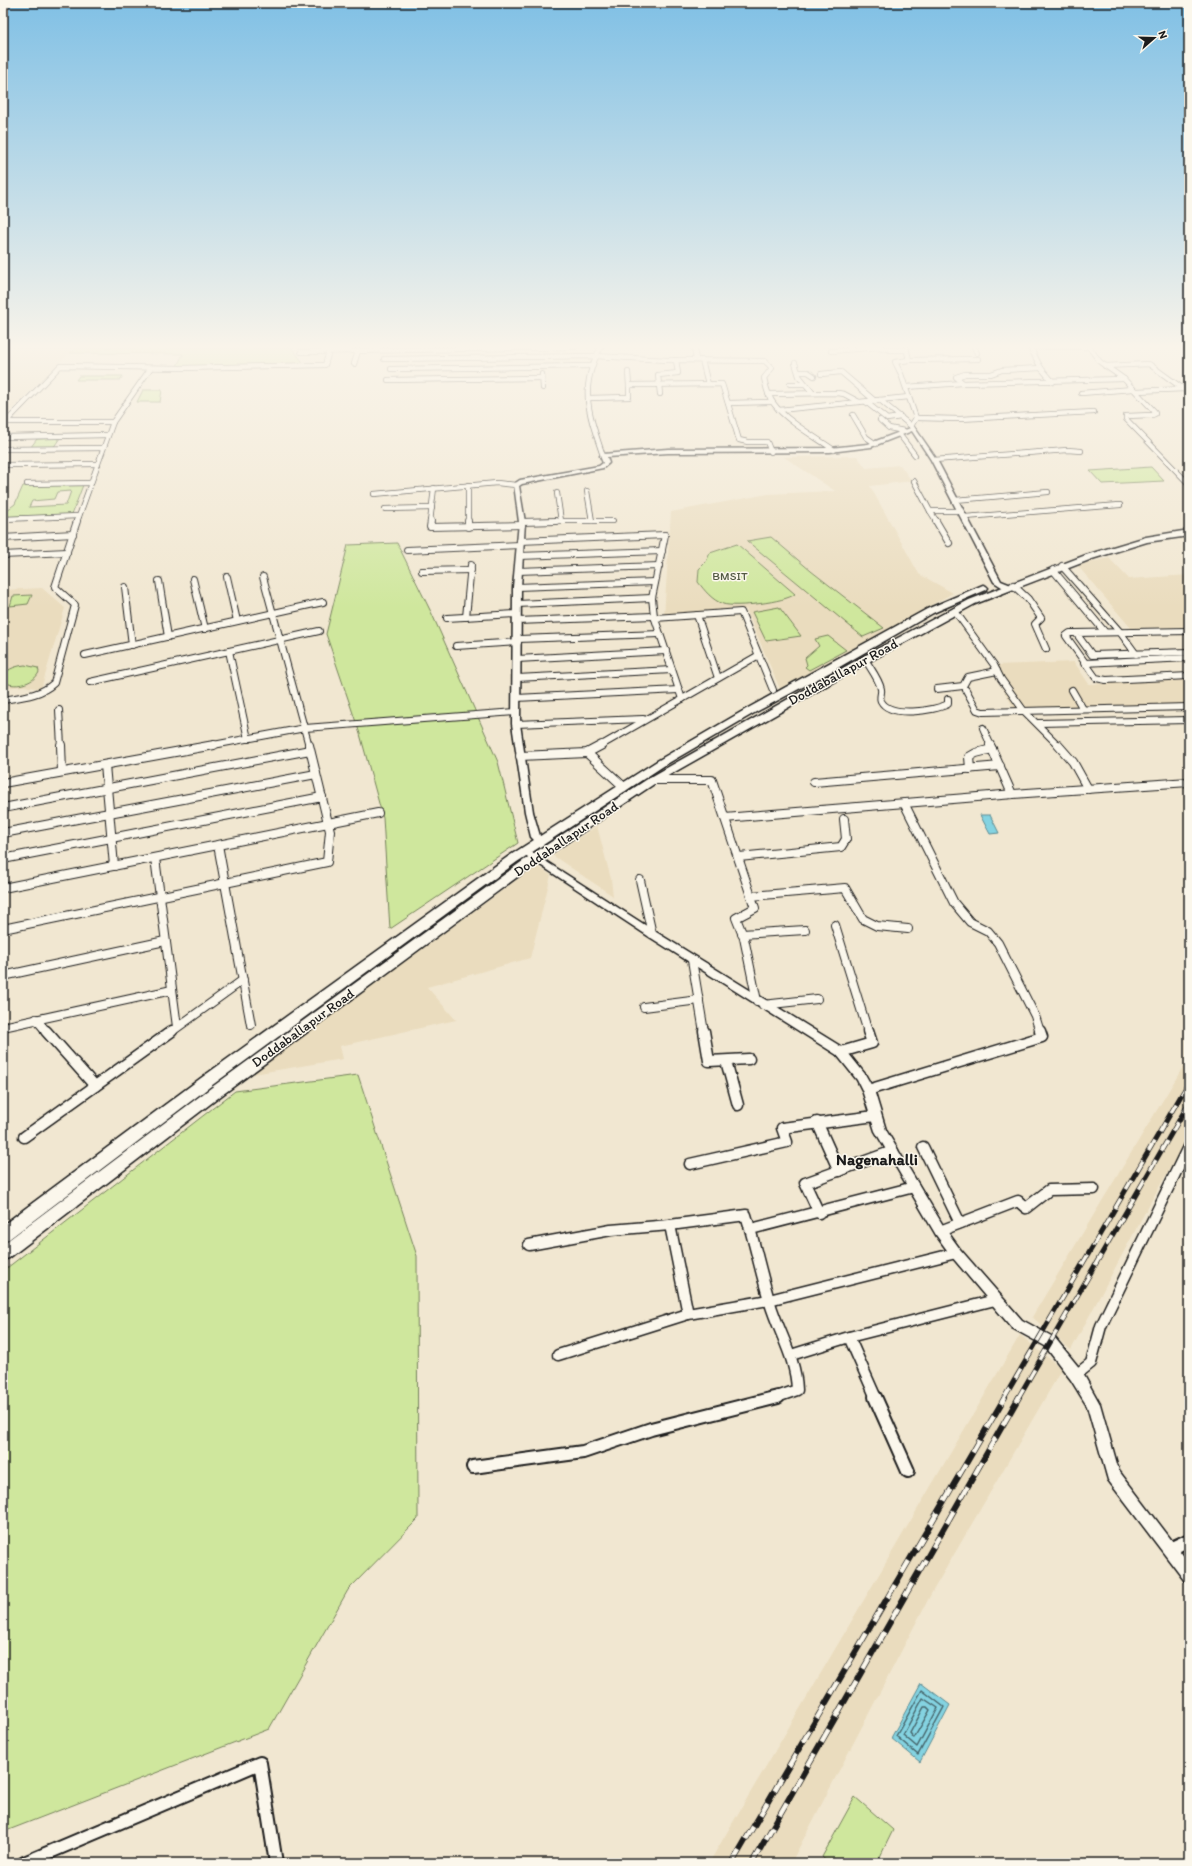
<svg xmlns="http://www.w3.org/2000/svg" width="1192" height="1866" viewBox="0 0 1192 1866" font-family="Itim,sans-serif">
<style>
.built{fill:#eadcbe}
.green{fill:#cfe79d;stroke:#76825c;fill-rule:evenodd}
.water{fill:#84d3e1;stroke:#5a8a92}
.lines{fill:none;stroke-linecap:round;stroke-linejoin:round}
.shore{stroke:#46656b;stroke-width:1.5}
.minor-far4-casing{stroke:#1c1c1c;stroke-width:6}
.minor-far3-casing{stroke:#1c1c1c;stroke-width:8}
.minor-far2-casing{stroke:#1c1c1c;stroke-width:10}
.minor-far1-casing{stroke:#1c1c1c;stroke-width:13}
.minor-casing{stroke:#1c1c1c;stroke-width:16}
.tertiary-casing{stroke:#1c1c1c;stroke-width:3}
.primary-casing{stroke:#1c1c1c;stroke-width:3}
.minor-far4{stroke:#fbf7ec;stroke-width:4.5}
.minor-far3{stroke:#fbf7ec;stroke-width:6}
.minor-far2{stroke:#fbf7ec;stroke-width:8}
.minor-far1{stroke:#fbf7ec;stroke-width:10}
.minor{stroke:#fbf7ec;stroke-width:12}
.tertiary{fill:#fbf7ec;fill-rule:evenodd}
.primary{fill:#fbf7ec;fill-rule:evenodd}
.rail-far1-casing{stroke:#1c1c1c;stroke-width:5}
.rail-casing{stroke:#1c1c1c;stroke-width:6}
.rail-far1{stroke:#fbf7ec;stroke-width:3.5;stroke-dasharray:11;stroke-linecap:butt}
.rail{stroke:#fbf7ec;stroke-width:4.5;stroke-dasharray:14;stroke-linecap:butt}
.labels{text-anchor:middle;dominant-baseline:central;stroke-width:3;stroke-linejoin:round;paint-order:stroke}
.far-park-label{font-size:12px;fill:#525943;stroke:#fbf7ec}
.street-label{font-size:14px;fill:#1c1c1c;stroke:#fbf7ec}
.quarter-label{font-size:16px;font-weight:bold;fill:#1c1c1c;stroke:#fbf7ec}
</style>
<rect width="100%" height="100%" fill="#f1e7d1"/>
<filter id="ink" filterUnits="userSpaceOnUse"><feTurbulence type="fractalNoise" baseFrequency=".025" numOctaves="2"/><feDisplacementMap in="SourceGraphic" scale="8" xChannelSelector="R" yChannelSelector="G"/><feConvolveMatrix kernelMatrix="1 2 1 2 8 2 1 2 1" color-interpolation-filters="sRGB"/></filter>
<g filter="url(#ink)">
<g class="built">
<path d="M 3,347 L 76,347 L 6,415 L 3,420 Z"/>
<path d="M 857,456 L 866,468 L 900,465 L 912,481 L 870,486 L 919,574 L 953,593 L 780,689 L 746,609 L 664,616 L 671,512 L 768,494 L 835,491 L 784,457 Z"/>
<path d="M 1109,558 L 1129,579 L 1189,575 L 1189,627 L 1131,628 L 1077,565 Z"/>
<path d="M 42,588 L 65,608 L 41,689 L 24,686 L 3,688 L 3,590 Z"/>
<path d="M 1074,662 L 1089,684 L 1189,680 L 1189,706 L 1017,714 L 991,667 L 996,665 Z"/>
<path d="M 597,826 L 611,879 L 613,896 L 552,855 Z"/>
<path d="M 536,866 L 551,875 L 530,958 L 427,987 L 456,1020 L 340,1046 L 343,1059 L 247,1075 Z"/>
<path d="M 1189,1057 L 1189,1135 L 1150,1203 L 1071,1350 L 1032,1317 Z"/>
<path d="M 1020,1335 L 1062,1369 L 931,1594 L 791,1863 L 709,1863 Z"/>
</g>
<g class="green">
<path d="M 76,347 L 291,347 L 305,365 L 177,366 L 183,354 L 70,353 Z"/>
<path d="M 79,376 L 123,376 L 120,380 L 76,380 Z"/>
<path d="M 143,390 L 162,390 L 160,402 L 137,402 Z"/>
<path d="M 60,438 L 53,448 L 30,448 L 37,439 Z"/>
<path d="M 1151,467 L 1164,481 L 1102,484 L 1090,471 Z"/>
<path d="M 83,485 L 72,514 L 3,518 L 3,513 L 15,504 L 23,486 ZM 71,491 L 66,505 L 29,507 L 32,501 L 54,499 L 57,492 Z"/>
<path d="M 771,537 L 811,571 L 884,628 L 863,637 L 747,541 Z"/>
<path d="M 397,543 L 432,614 L 498,762 L 518,843 L 390,929 L 383,818 L 360,734 L 326,634 L 348,545 Z"/>
<path d="M 737,544 L 795,594 C 786,602 735,608 723,604 C 712,600 705,591 698,582 L 699,569 L 706,562 L 710,553 Z"/>
<path d="M 32,595 L 28,604 L 10,606 L 13,596 Z"/>
<path d="M 779,607 L 801,636 L 766,641 L 752,612 Z"/>
<path d="M 828,636 L 846,650 L 809,670 L 805,667 L 807,665 L 805,658 L 819,646 L 815,639 Z"/>
<path d="M 25,665 L 38,668 L 39,672 C 34,684 13,689 3,681 L 3,675 C 9,668 17,666 25,665 Z"/>
<path d="M 358,1075 L 417,1256 L 418,1519 L 348,1590 L 269,1729 L 6,1831 L 3,1776 L 3,1271 L 235,1091 Z"/>
<path d="M 855,1797 L 893,1830 L 877,1863 L 829,1863 L 822,1857 Z"/>
</g>
<g class="water">
<path d="M 980,815 L 990,815 L 999,833 L 990,834 Z"/>
<path d="M 921,1683 L 950,1705 L 920,1762 L 891,1738 Z"/>
</g>
<g class="lines">
<g class="shore">
<path d="M 922,1690 L 944,1707 L 918,1755 L 896,1736 Z"/>
<path d="M 923,1698 L 938,1708 L 917,1747 L 903,1735 Z"/>
<path d="M 924,1707 L 927,1707 L 930,1710 L 914,1738 L 910,1733 Z"/>
</g>
<g class="minor-far4-casing">
<g id="minor-far4">
<path d="M 601,347 C 578,388 589,414 603,456"/>
<path d="M 694,347 L 696,360"/>
<path d="M 906,347 L 909,360 L 895,362 L 901,374 L 916,418 L 911,426 L 913,429"/>
<path d="M 974,347 L 977,353"/>
<path d="M 1029,347 L 1090,347"/>
<path d="M 1030,347 L 1041,368 L 1002,370 L 991,374 L 965,374 L 956,377 L 963,383 L 1124,379"/>
<path d="M 1089,347 L 1100,362 L 1124,379 L 1155,412 L 1155,414 L 1152,415 L 1126,416 L 1126,419 L 1189,484"/>
<path d="M 831,351 L 879,347 L 891,350 L 907,350"/>
<path d="M 301,352 L 574,347"/>
<path d="M 384,359 L 595,356 L 667,360 L 765,361 L 772,368 L 764,378 C 766,387 768,397 774,404 C 786,421 817,438 834,450"/>
<path d="M 702,360 L 708,384"/>
<path d="M 909,360 L 978,359"/>
<path d="M 795,363 L 799,376 L 812,392"/>
<path d="M 354,364 L 358,351"/>
<path d="M 1105,366 L 1149,364 L 1189,393"/>
<path d="M 1041,368 L 1053,382"/>
<path d="M 391,369 L 591,366"/>
<path d="M 628,372 L 629,386"/>
<path d="M 799,372 L 808,372 L 814,376"/>
<path d="M 542,374 L 543,388"/>
<path d="M 821,374 L 841,372 L 875,401"/>
<path d="M 388,380 L 542,378"/>
<path d="M 790,384 L 805,384"/>
<path d="M 906,387 L 963,383"/>
<path d="M 1136,391 L 1185,389"/>
<path d="M 1081,393 L 1133,389"/>
<path d="M 660,394 L 658,375 L 678,373 L 676,360"/>
<path d="M 768,394 L 838,393 L 844,394 L 859,402"/>
<path d="M 588,398 L 629,397 L 629,386 L 632,385 L 722,384 L 739,440 L 748,442 L 767,442 L 771,452"/>
<path d="M 880,400 L 911,426"/>
<path d="M 866,402 L 887,419 L 901,417"/>
<path d="M 728,403 L 771,402"/>
<path d="M 779,410 L 909,397"/>
<path d="M 853,415 L 866,437 L 876,444"/>
<path d="M 916,418 L 960,419 L 1094,412"/>
<path d="M 880,420 L 889,428 L 904,431"/>
<path d="M 5,422 L 113,422"/>
<path d="M 3,425 L 60,366 L 181,368 L 325,365 L 329,351"/>
<path d="M 899,434 L 915,455"/>
<path d="M 3,437 L 108,435"/>
<path d="M 3,449 L 103,448"/>
<path d="M 934,460 L 1067,450 L 1081,451"/>
<path d="M 3,465 L 98,464"/>
<path d="M 914,481 L 930,511"/>
<path d="M 27,484 L 91,483"/>
<path d="M 468,485 L 468,522"/>
<path d="M 374,494 L 497,483 L 516,485"/>
<path d="M 955,500 L 1048,492"/>
<path d="M 385,509 L 432,508"/>
<path d="M 965,517 L 1120,505"/>
<path d="M 3,519 L 79,516"/>
<path d="M 561,521 L 592,521 L 587,491"/>
<path d="M 592,521 L 613,521"/>
<path d="M 77,522 L 113,422 L 150,369"/>
<path d="M 430,522 L 434,488"/>
<path d="M 522,522 L 561,521 L 557,493"/>
<path d="M 937,522 L 930,511 L 961,511"/>
</g>
</g>
<g class="minor-far3-casing">
<g id="minor-far3">
<path d="M 431,521 L 430,527 L 522,525"/>
<path d="M 468,521 L 468,527"/>
<path d="M 936,521 L 949,543"/>
<path d="M 522,522 L 556,521"/>
<path d="M 3,538 L 73,534"/>
<path d="M 520,541 L 665,535 L 652,598 L 654,616 L 682,699"/>
<path d="M 407,550 L 520,545"/>
<path d="M 3,555 L 67,552"/>
<path d="M 519,556 L 662,551"/>
<path d="M 1062,566 L 1120,632 L 1136,654"/>
<path d="M 1053,570 L 1104,631"/>
<path d="M 422,571 L 471,570"/>
<path d="M 518,571 L 659,566"/>
<path d="M 227,577 L 237,621"/>
<path d="M 263,577 L 309,746"/>
<path d="M 193,579 L 205,629"/>
<path d="M 159,581 L 168,637"/>
<path d="M 1013,585 L 1028,599 L 1041,618 L 1035,624 L 1046,649"/>
<path d="M 125,587 L 132,645"/>
<path d="M 517,587 L 655,582"/>
<path d="M 517,604 L 652,598"/>
<path d="M 955,611 L 994,665 L 1001,679 L 1024,711 L 1059,746"/>
<path d="M 697,615 L 718,678"/>
<path d="M 466,617 L 471,565"/>
<path d="M 447,618 L 517,614"/>
<path d="M 655,618 L 741,612 L 773,690"/>
<path d="M 517,621 L 654,616"/>
<path d="M 1189,631 L 1076,633 L 1092,655 L 1189,652"/>
<path d="M 1076,633 L 1070,633 L 1066,636 L 1096,678 L 1106,680 L 1189,676"/>
<path d="M 518,639 L 660,634"/>
<path d="M 456,646 L 518,642"/>
<path d="M 229,651 L 248,739"/>
<path d="M 85,655 L 323,602"/>
<path d="M 517,659 L 666,651"/>
<path d="M 865,659 C 870,668 879,679 881,689 C 882,693 879,697 881,701 C 890,718 934,711 948,704 L 948,699"/>
<path d="M 1084,663 L 1189,658"/>
<path d="M 517,678 L 672,670"/>
<path d="M 90,682 L 319,631"/>
<path d="M 937,689 L 963,686 L 968,677 L 997,671"/>
<path d="M 966,690 L 977,710 L 983,712 L 1189,707"/>
<path d="M 1072,690 L 1083,709"/>
<path d="M 516,698 L 679,690"/>
<path d="M 3,700 C 21,697 40,696 54,683 L 75,605 L 55,587 L 77,521"/>
<path d="M 59,710 L 61,746"/>
<path d="M 1038,723 L 1189,720"/>
<path d="M 516,724 L 643,719"/>
<path d="M 983,728 L 991,746"/>
<path d="M 208,746 L 305,728 L 516,712"/>
<path d="M 600,746 L 759,655"/>
</g>
</g>
<g class="minor-far2-casing">
<g id="minor-far2">
<path d="M 61,745 L 62,772"/>
<path d="M 1058,745 L 1073,762 L 1088,789"/>
<path d="M 992,749 L 1012,794"/>
<path d="M 587,753 L 624,787"/>
<path d="M 520,756 L 587,753 L 602,745"/>
<path d="M 105,765 L 114,866"/>
<path d="M 970,769 L 969,757 L 976,753 L 992,749 L 990,745"/>
<path d="M 653,780 L 712,780 L 755,908 L 736,918 L 744,938 L 757,1001"/>
<path d="M 814,782 L 1000,766"/>
<path d="M 3,783 L 214,745"/>
<path d="M 904,803 L 954,903 L 970,922 L 988,931 L 998,943 L 1035,1016 L 1040,1032"/>
<path d="M 3,808 L 310,750"/>
<path d="M 725,818 L 1027,793 L 1189,782"/>
<path d="M 3,833 L 316,774"/>
<path d="M 218,845 L 251,1025"/>
<path d="M 739,857 L 841,847 L 846,839 L 844,819"/>
<path d="M 155,858 L 177,1027"/>
<path d="M 3,859 L 322,797"/>
<path d="M 640,880 L 652,934"/>
<path d="M 3,888 L 378,813"/>
<path d="M 751,896 L 845,888 L 863,919 L 877,926 L 908,929"/>
<path d="M 835,925 L 868,1032"/>
<path d="M 3,929 L 327,862 L 330,831 L 309,745"/>
<path d="M 742,934 L 805,930"/>
<path d="M 692,960 L 704,1032"/>
<path d="M 3,976 L 165,941"/>
<path d="M 763,1005 L 817,999"/>
<path d="M 644,1007 L 699,1000"/>
<path d="M 36,1019 L 47,1032"/>
<path d="M 3,1027 L 172,990"/>
<path d="M 171,1032 L 243,980"/>
</g>
</g>
<g class="minor-far1-casing">
<g id="minor-far1">
<path d="M 46,1031 L 95,1086"/>
<path d="M 704,1031 L 709,1061 L 749,1059"/>
<path d="M 841,1052 L 872,1043 L 868,1031"/>
<path d="M 726,1061 L 738,1105"/>
<path d="M 868,1090 L 1042,1037 L 1040,1031"/>
<path d="M 817,1122 L 839,1171"/>
<path d="M 24,1137 L 172,1031"/>
<path d="M 923,1147 L 960,1223"/>
<path d="M 690,1164 L 787,1142 L 782,1128 L 875,1116"/>
<path d="M 819,1213 L 805,1183 L 893,1151"/>
<path d="M 670,1225 L 688,1314 L 769,1300 L 956,1253"/>
<path d="M 751,1229 L 914,1187"/>
<path d="M 940,1231 L 1018,1201 L 1026,1208 L 1049,1190 L 1094,1189"/>
<path d="M 529,1245 L 611,1230 L 670,1225 L 746,1215 C 755,1244 761,1274 770,1303 C 779,1333 796,1358 797,1390 L 774,1398"/>
<path d="M 849,1337 L 876,1398"/>
<path d="M 558,1355 L 688,1314"/>
<path d="M 791,1355 L 849,1337 L 995,1300"/>
<path d="M 1076,1375 L 1091,1363 L 1101,1326 L 1189,1145"/>
</g>
</g>
<g class="minor-casing">
<g id="minor">
<path d="M 875,1397 L 908,1471"/>
<path d="M 473,1467 L 583,1452 L 651,1429 L 778,1397"/>
<path d="M 1170,1549 L 1189,1540"/>
<path d="M 24,1863 L 260,1763 L 276,1863"/>
</g>
</g>
<g class="tertiary-casing">
<g id="tertiary">
<path d="M 913,427 L 915,428 L 937,460 L 1001,581 L 1011,585 L 1011,589 L 1005,589 L 994,582 L 931,460 L 912,431 L 871,447 L 830,452 L 668,453 L 607,457 L 609,463 L 603,468 L 522,484 L 519,486 L 525,522 L 521,587 L 520,724 L 533,812 L 540,836 L 546,842 L 541,845 L 538,844 L 531,837 L 525,812 L 512,724 L 513,587 L 519,522 L 514,484 L 520,480 L 599,466 L 603,463 L 600,456 L 603,454 L 668,449 L 830,448 L 868,444 Z"/>
<path d="M 525,848 L 656,932 L 845,1049 L 865,1074 L 874,1090 L 886,1130 L 944,1227 L 960,1249 L 1022,1320 L 1055,1338 L 1081,1370 L 1100,1404 L 1119,1471 L 1189,1563 L 1189,1583 L 1184,1580 L 1108,1480 L 1087,1406 L 1071,1380 L 1045,1346 L 1012,1328 L 952,1257 L 936,1235 L 875,1131 L 862,1090 L 857,1080 L 837,1055 L 648,936 L 522,853 L 520,851 Z"/>
</g>
</g>
<g class="primary-casing">
<g id="primary">
<path d="M 1189,530 L 1189,536 L 1147,542 L 1092,559 L 975,604 L 872,660 L 657,782 L 539,861 L 222,1095 L 9,1258 L 3,1260 L 3,1244 L 212,1087 L 531,855 L 649,778 L 864,656 L 969,600 L 1086,555 L 1146,537 Z"/>
<path d="M 983,585 L 986,586 L 988,588 L 986,590 L 933,613 L 836,669 L 756,712 L 665,765 L 517,862 L 211,1086 L 9,1239 L 3,1241 L 3,1225 L 201,1078 L 509,856 L 657,761 L 748,708 L 927,609 Z"/>
</g>
</g>
<use href="#minor-far4" class="minor-far4"/>
<use href="#minor-far3" class="minor-far3"/>
<use href="#minor-far2" class="minor-far2"/>
<use href="#minor-far1" class="minor-far1"/>
<use href="#minor" class="minor"/>
<use href="#tertiary" class="tertiary"/>
<use href="#primary" class="primary"/>
<g class="rail-far1-casing">
<g id="rail-far1">
<path d="M 1004,1398 L 1189,1082"/>
<path d="M 1018,1398 L 1189,1103"/>
</g>
</g>
<g class="rail-casing">
<g id="rail">
<path d="M 732,1863 L 1005,1397"/>
<path d="M 752,1863 L 1019,1397"/>
</g>
</g>
<use href="#rail-far1" class="rail-far1"/>
<use href="#rail" class="rail"/>
</g>
</g>
<linearGradient id="sky" x2="0" y2="1"><stop stop-color="#80c0e5"/><stop offset="0.57" stop-color="#f9f4ea"/><stop offset="1" stop-color="#f9f4ea" stop-opacity="0"/></linearGradient>
<rect width="1192" height="608" fill="url(#sky)"/>
<g class="labels">
<g class="far-park-label">
<text x="730" y="576">BMSIT</text>
</g>
<g class="street-label">
<text transform="translate(843 672) rotate(-29)">Doddaballapur Road</text>
<text transform="translate(566 839) rotate(-34)">Doddaballapur Road</text>
<text transform="translate(303 1028) rotate(-36)">Doddaballapur Road</text>
</g>
<g class="quarter-label">
<text x="877" y="1159">Nagenahalli</text>
</g>
</g>
<rect width="1192" height="1866" fill="none" stroke="#fbf7ec" stroke-width="16"/>
<rect x="8" y="8" width="1176" height="1850" fill="none" stroke="#1c1c1c" stroke-width="1.5" filter="url(#ink)"/>
<g transform="translate(1154 38) rotate(70)" stroke="#fbf7ec" stroke-width="3" paint-order="stroke">
<path d="M0-3L7 15L0 10L-7 15Z" fill="#1c1c1c"/>
<text y="-6" font-size="11" font-weight="bold" text-anchor="middle" fill="#1c1c1c">N</text>
</g>
</svg>
